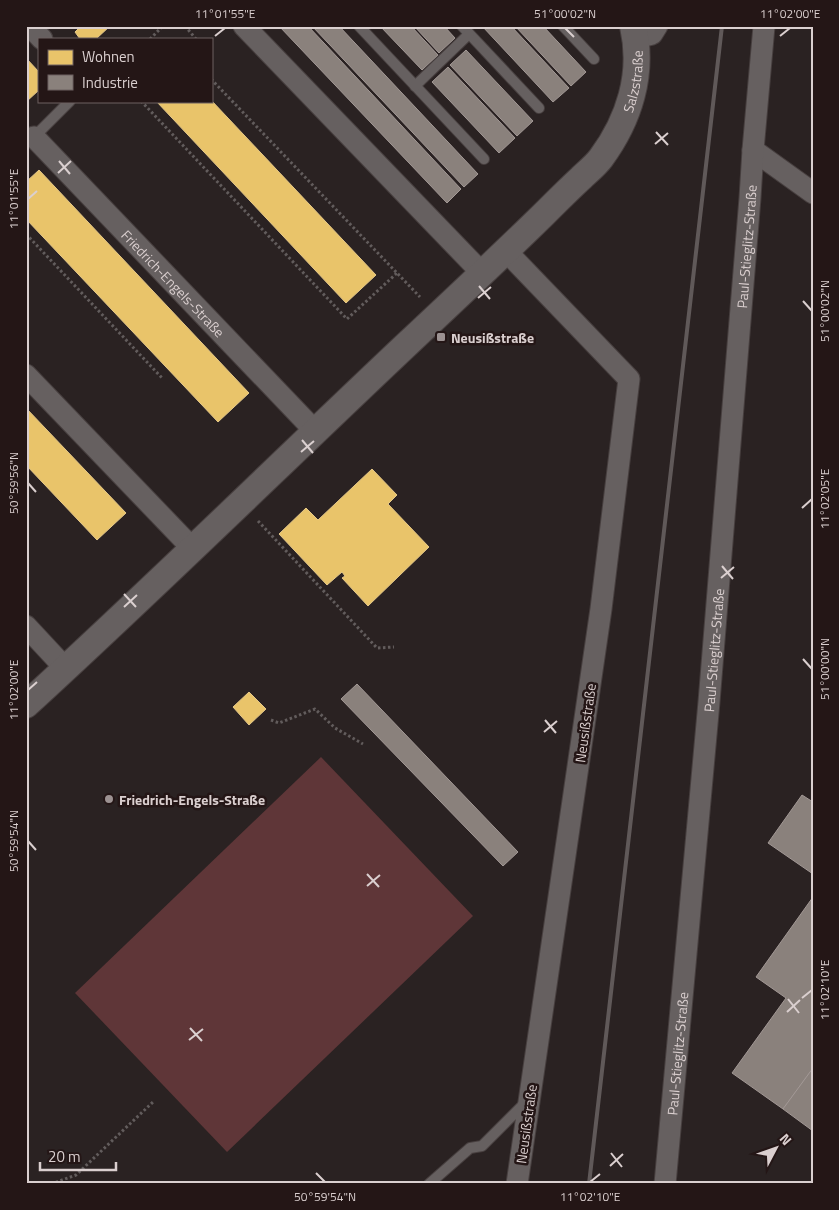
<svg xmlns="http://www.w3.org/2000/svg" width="839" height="1210" viewBox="0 0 839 1210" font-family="'Titillium Web',sans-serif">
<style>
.green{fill:#5f3638}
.homes{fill:#e9c46a;stroke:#e4c788}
.industry{fill:#8a817c;stroke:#a29895}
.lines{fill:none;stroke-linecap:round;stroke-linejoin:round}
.service-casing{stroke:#473f3f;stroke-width:12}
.minor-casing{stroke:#473f3f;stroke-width:23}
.tertiary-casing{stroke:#473f3f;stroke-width:28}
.path{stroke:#625c5c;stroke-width:3;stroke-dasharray:2.5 2.5;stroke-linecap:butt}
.service{stroke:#666060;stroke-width:10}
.minor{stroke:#666060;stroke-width:21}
.tertiary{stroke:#666060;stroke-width:26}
.rail{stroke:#605959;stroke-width:4}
.ticks{fill:none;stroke:#dacfcf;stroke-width:2}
.poi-dot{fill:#9c9292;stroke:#241616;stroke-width:2}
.labels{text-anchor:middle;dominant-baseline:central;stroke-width:5;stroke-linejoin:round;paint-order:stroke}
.street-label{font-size:14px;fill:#dacfcf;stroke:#241616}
.poi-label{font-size:14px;font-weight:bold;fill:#dacfcf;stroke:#241616;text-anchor:start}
.neatline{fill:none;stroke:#dacfcf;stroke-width:2}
.ticks-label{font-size:12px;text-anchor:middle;fill:#dacfcf}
</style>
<rect width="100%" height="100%" fill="#2a2222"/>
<path class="green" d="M 321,757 L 473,916 L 227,1152 L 75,993 Z"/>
<g class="homes">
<path d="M 81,26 L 110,26 L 96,39 L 80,39 L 75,32 Z"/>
<path d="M 26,58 L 39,72 L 39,90 L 26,102 Z"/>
<path d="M 211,100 L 376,275 L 346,303 L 156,101 Z"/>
<path d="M 39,170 L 249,393 L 218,422 L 26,219 L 26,182 Z"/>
<path d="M 26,408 L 126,513 L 97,540 L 26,465 Z"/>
<path d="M 372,469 L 397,495 L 388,504 L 429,547 L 368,606 L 342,578 L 345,576 L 342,572 L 327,585 L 279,534 L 306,508 L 318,520 Z"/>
<path d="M 249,692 L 266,709 L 249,725 L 233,707 Z"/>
</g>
<g class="industry">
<path d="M 279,26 L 308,26 L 461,189 L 447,203 Z"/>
<path d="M 312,26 L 339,26 L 478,174 L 464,187 Z"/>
<path d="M 380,26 L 411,26 L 438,55 L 422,70 Z"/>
<path d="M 414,26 L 444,26 L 455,38 L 439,53 Z"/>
<path d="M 482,26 L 511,26 L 569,88 L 553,102 Z"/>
<path d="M 515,26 L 543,26 L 586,72 L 571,86 Z"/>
<path d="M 466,50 L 533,121 L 517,136 L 450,65 Z"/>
<path d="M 448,67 L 515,138 L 499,153 L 432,82 Z"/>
<path d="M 357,684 L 518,852 L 503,866 L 341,699 Z"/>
<path d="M 802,795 L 813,802 L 813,874 L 768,843 Z"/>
<path d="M 813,897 L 813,1068 L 783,1109 L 732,1073 L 786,998 L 756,977 Z"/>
<path d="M 813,1068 L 813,1131 L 783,1109 Z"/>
</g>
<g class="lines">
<g class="service-casing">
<g id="service">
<path d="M 359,26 L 484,159"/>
<path d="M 462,26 L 539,108"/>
<path d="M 563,26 L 594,59"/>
<path d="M 415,86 L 469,34"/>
<path d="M 32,139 L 70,101"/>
<path d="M 429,1184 L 470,1148 L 482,1146 L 525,1103"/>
</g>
</g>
<g class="minor-casing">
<g id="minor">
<path d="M 30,26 L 42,39"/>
<path d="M 244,26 L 482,273"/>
<path d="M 636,38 L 652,34 L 657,26"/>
<path id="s1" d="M 34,137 L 315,431"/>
<path d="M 753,150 L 813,193"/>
<path d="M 506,251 L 629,379 L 601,609 L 517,1184"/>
<path d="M 26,375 L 193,549"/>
<path d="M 26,626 L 66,669"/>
<path id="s2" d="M 665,1184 L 709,702 L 750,198 L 753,150 L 764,26"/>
</g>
</g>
<g class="tertiary-casing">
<g id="tertiary">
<path id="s3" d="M 26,705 C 154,588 278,466 404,347 C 451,303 498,259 544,214 C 556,202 568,190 581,178 C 587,172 595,166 601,158 C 629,120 644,74 633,26"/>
</g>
</g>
<g class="path">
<path d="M 185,26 L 196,39"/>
<path d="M 150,39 L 163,26"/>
<path d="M 211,79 L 420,297"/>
<path d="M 141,101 L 347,319 L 397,273"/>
<path d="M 26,234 L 163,379"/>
<path d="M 258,521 L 377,648 L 394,647"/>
<path d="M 271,720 L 279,723 L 315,709 L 335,728 L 363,744"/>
<path d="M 51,1184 L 76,1175 L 153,1102"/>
</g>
<use href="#service" class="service"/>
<use href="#minor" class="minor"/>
<use href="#tertiary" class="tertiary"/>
<path class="rail" d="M 589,1184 C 637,798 681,412 722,26"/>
</g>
<path class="ticks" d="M 565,28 L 574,37M 215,36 L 225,28M 780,36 L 790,28M 656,132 L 668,145M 655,144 L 668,133M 59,161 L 70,174M 58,173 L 71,161M 28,199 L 37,191M 479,286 L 490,299M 478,298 L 491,287M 803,301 L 812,311M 302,440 L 313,453M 301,452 L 314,441M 28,483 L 36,492M 802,508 L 812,499M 722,566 L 733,579M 721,578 L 734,567M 124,594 L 136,607M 124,607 L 137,595M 803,659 L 812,669M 28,690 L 37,682M 545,720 L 556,733M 544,732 L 557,721M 28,841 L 36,850M 367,874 L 379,887M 367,886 L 380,875M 802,998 L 812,990M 788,999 L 799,1013M 787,1012 L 800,1000M 190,1028 L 202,1041M 189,1040 L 203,1029M 611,1153 L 622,1167M 610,1166 L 623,1154M 316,1173 L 325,1182M 590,1182 L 600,1174"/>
<g class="poi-dot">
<rect x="436" y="332" width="10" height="10" rx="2.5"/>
<circle cx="109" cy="799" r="5"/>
</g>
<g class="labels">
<g class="street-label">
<text stroke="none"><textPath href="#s3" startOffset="878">Salzstraße</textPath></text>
<text stroke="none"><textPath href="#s2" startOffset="941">Paul-Stieglitz-Straße</textPath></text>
<text stroke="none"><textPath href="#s1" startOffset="202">Friedrich-Engels-Straße</textPath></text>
<text stroke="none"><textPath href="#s2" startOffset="536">Paul-Stieglitz-Straße</textPath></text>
<text transform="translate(585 723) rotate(-82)">Neusißstraße</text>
<text stroke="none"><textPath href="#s2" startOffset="131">Paul-Stieglitz-Straße</textPath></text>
<text transform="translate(526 1124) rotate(-82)">Neusißstraße</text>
</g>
<g class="poi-label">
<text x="451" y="337">Neusißstraße</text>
<text x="119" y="799">Friedrich-Engels-Straße</text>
</g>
</g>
<rect width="839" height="1210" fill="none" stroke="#241616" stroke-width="55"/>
<rect x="38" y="38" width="175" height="65" fill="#241616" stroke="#6d6060"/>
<rect x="48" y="50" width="25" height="15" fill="#e9c46a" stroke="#6d6060"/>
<text x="82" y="62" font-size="15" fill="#dacfcf">Wohnen</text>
<rect x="48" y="75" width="25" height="15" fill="#8a817c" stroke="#6d6060"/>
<text x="82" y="88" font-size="15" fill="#dacfcf">Industrie</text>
<g transform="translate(776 1148) rotate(49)" stroke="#241616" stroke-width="4" paint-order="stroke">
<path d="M0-4L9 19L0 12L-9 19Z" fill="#dacfcf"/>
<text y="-8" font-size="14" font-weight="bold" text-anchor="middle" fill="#dacfcf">N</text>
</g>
<path d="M40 1162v8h76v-8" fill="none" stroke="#dacfcf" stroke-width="2.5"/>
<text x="48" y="1162" font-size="15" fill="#dacfcf" stroke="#241616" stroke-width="4" paint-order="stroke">20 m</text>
<rect x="28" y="28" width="784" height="1154" class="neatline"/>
<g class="ticks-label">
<text x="225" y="18">11°01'55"E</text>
<text x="565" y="18">51°00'02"N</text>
<text x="790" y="18">11°02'00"E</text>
<text transform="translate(14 199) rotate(-90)" y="4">11°01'55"E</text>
<text transform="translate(825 311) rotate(-90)" y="4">51°00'02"N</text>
<text transform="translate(14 483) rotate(-90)" y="4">50°59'56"N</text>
<text transform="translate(825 499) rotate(-90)" y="4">11°02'05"E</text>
<text transform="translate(825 669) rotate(-90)" y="4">51°00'00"N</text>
<text transform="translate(14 690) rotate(-90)" y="4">11°02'00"E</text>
<text transform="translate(14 841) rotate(-90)" y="4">50°59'54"N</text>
<text transform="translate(825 990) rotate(-90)" y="4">11°02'10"E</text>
<text x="325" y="1201">50°59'54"N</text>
<text x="590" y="1201">11°02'10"E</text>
</g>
</svg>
